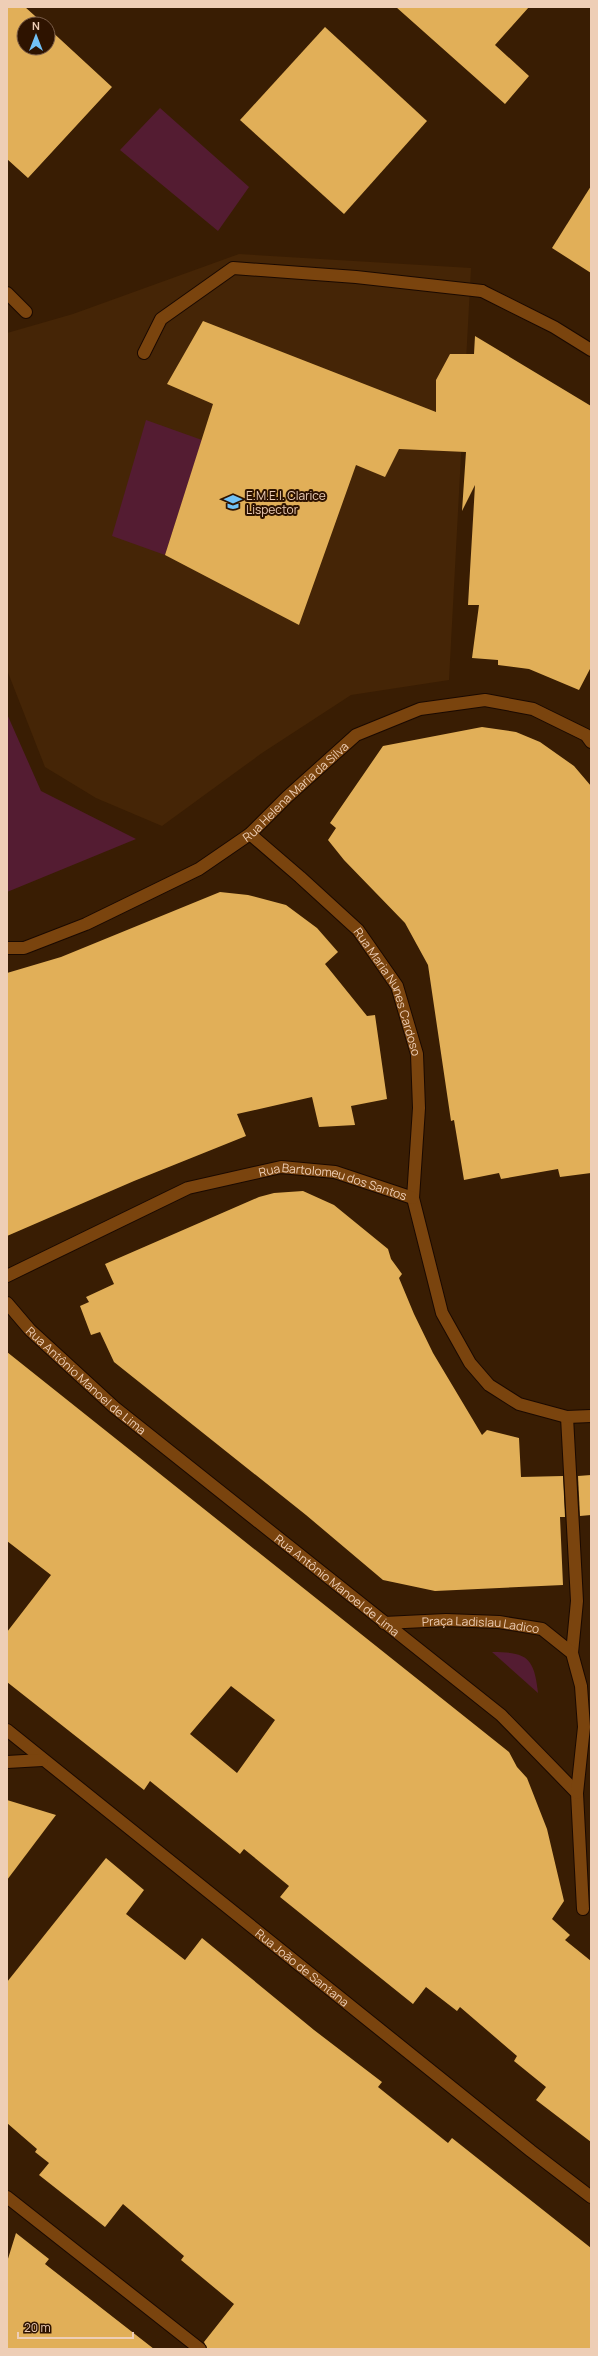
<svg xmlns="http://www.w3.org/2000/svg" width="598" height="2356" viewBox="0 0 598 2356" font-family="Manrope,sans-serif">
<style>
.built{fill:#452506}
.green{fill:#541c32}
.building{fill:#e1af58;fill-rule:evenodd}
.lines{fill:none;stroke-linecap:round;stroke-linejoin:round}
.lane-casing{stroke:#1a0900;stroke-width:14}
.street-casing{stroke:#1a0900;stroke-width:14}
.lane{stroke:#7a440e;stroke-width:12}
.street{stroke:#7a440e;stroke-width:12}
.labels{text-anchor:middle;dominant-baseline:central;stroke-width:4;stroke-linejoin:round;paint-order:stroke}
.poi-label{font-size:12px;fill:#eeceb6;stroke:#2e1300;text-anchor:start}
.street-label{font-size:12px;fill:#eeceb6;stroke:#2e1300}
</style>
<rect width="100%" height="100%" fill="#391d03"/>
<path class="built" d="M 239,254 L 471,268 L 449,680 L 351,695 L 262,753 L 162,826 L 96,798 L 45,767 L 7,670 L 7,333 L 73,314 Z"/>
<g class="green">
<path d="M 160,108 L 249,187 L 218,231 L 120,150 Z"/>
<path d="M 146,420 L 202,440 L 165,555 L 112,536 Z"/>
<path d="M 7,714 L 41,791 L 136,839 L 7,892 Z"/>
<path d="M 492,1652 C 528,1652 534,1658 538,1693 Z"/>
</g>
<g class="building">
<path d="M 7,7 L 25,7 L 44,24 L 24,24 L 24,48 L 48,48 L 48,28 L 112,87 L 28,178 L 7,159 Z"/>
<path d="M 396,7 L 529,7 L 495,45 L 529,76 L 505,104 Z"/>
<path d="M 325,27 L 427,121 L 344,214 L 240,120 Z"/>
<path d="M 591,186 L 591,273 L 552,248 Z"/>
<path d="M 203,321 L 436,412 L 436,380 L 450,354 L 474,354 L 475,336 L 591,406 L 591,667 L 579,690 L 529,669 L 498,665 L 498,660 L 472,658 L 479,605 L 468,605 L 475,485 L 462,511 L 466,452 L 399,449 L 385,477 L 356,465 L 299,625 L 165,555 L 213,404 L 167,384 Z"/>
<path d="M 482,727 L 516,732 L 540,742 L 574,766 L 591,786 L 591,1173 L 560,1177 L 558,1169 L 501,1179 L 499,1173 L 464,1180 L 454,1120 L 451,1121 L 428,965 L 405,923 L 344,860 L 328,840 L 336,828 L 330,823 L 383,746 Z"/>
<path d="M 220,892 L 248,895 L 286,905 L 317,928 L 338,952 L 325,964 L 367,1016 L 375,1015 L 387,1099 L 351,1106 L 355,1125 L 319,1127 L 312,1097 L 237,1114 L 246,1136 L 134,1181 L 7,1236 L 7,973 L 61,957 Z"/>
<path d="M 303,1191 L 334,1205 L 388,1249 L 391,1259 L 402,1274 L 399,1278 L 414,1314 L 433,1353 L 482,1435 L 487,1430 L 519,1438 L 521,1477 L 563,1476 L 565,1517 L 560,1517 L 563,1585 L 435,1591 L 383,1580 L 306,1515 L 114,1362 L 100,1332 L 91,1335 L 80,1306 L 89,1302 L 86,1297 L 114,1284 L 105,1264 L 259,1197 L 274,1193 Z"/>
<path d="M 7,1352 L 509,1752 L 517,1767 L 527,1778 L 547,1829 L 564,1901 L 552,1919 L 570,1935 L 565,1940 L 591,1961 L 591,2142 L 536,2100 L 546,2087 L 514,2061 L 517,2056 L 460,2007 L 457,2011 L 426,1987 L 413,2004 L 280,1897 L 289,1886 L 244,1849 L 240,1854 L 150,1781 L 144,1790 L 7,1682 L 7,1632 L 51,1575 L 7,1541 ZM 231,1686 L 275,1720 L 237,1773 L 190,1734 Z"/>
<path d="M 591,1475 L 591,1515 L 580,1516 L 578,1476 Z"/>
<path d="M 7,1800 L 56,1815 L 7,1880 Z"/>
<path d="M 106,1858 L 144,1890 L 126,1914 L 185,1960 L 202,1938 L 314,2030 L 382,2082 L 378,2087 L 448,2143 L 452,2138 L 591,2248 L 591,2349 L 207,2349 L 204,2342 L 234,2304 L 181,2260 L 184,2256 L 123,2204 L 105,2227 L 39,2175 L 49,2163 L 35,2152 L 37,2149 L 7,2123 L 7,1982 Z"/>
<path d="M 16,2233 L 49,2259 L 45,2264 L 154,2349 L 7,2349 L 7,2262 Z"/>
</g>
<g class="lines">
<g class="lane-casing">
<g id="lane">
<path d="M 144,353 L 161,319 L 233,268 L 356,277 L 482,291"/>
<path d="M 567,1417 L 577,1601 L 572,1653"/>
</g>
</g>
<g class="street-casing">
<g id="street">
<path d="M 482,291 L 554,327 L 591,350"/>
<path d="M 7,293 L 26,312"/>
<path id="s1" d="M 250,834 L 300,877 L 358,930 L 397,986 L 417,1054 L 419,1108 L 413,1198 L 442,1313 L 470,1363 L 489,1385 L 519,1404 L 567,1417 L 591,1416"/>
<path id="s2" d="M 7,948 L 24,948 L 86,924 L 199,869 L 250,834 L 287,797 L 356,735 L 420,709 L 485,700 L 533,709 L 586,735 L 591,742"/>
<path id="s3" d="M 7,1276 L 188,1188 L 281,1167 L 335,1172 L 413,1198"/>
<path id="s4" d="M 7,1303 L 30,1330 L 114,1407 L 501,1715 L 577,1793 L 583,1909"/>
<path id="s5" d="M 384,1623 L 446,1620 L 499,1622 L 542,1629 L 572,1653 L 581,1686 L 584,1727 L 577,1793"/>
<path id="s6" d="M 7,1730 L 531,2151 L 591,2197"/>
<path d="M 7,1762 L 42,1760"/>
<path d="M 7,2197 L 200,2349"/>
</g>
</g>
<use href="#lane" class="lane"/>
<use href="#street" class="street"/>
</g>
<defs>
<g id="school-bare" transform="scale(1.38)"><path d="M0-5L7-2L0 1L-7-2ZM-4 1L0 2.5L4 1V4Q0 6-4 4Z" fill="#72c1f5" stroke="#2e1300" stroke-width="2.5" paint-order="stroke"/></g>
</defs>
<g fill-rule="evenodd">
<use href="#school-bare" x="233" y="502"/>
</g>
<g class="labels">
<g class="poi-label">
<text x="246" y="495">E.M.E.I. Clarice<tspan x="246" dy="14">Lispector</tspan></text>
</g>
<g class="street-label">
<text stroke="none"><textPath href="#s2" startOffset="333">Rua Helena Maria da Silva</textPath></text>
<text stroke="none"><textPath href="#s1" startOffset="214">Rua Maria Nunes Cardoso</textPath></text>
<text stroke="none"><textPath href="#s3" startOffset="350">Rua Bartolomeu dos Santos</textPath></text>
<text stroke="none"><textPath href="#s4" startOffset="111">Rua Antônio Manoel de Lima</textPath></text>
<text stroke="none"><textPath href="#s4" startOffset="435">Rua Antônio Manoel de Lima</textPath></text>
<text stroke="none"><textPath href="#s5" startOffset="97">Praça Ladislau Ladico</textPath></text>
<text stroke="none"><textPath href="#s6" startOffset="379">Rua João de Santana</textPath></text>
</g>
</g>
<rect width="598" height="2356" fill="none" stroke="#eeceb6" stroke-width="16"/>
<g transform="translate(36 36)"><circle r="19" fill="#2e1300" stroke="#7b5e49"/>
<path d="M0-3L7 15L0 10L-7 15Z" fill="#72c1f5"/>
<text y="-6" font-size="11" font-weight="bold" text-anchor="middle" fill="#eeceb6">N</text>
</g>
<path d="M18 2332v6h115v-6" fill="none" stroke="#eeceb6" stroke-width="2"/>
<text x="24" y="2332" font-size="12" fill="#eeceb6" stroke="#2e1300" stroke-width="3" paint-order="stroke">20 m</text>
</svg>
